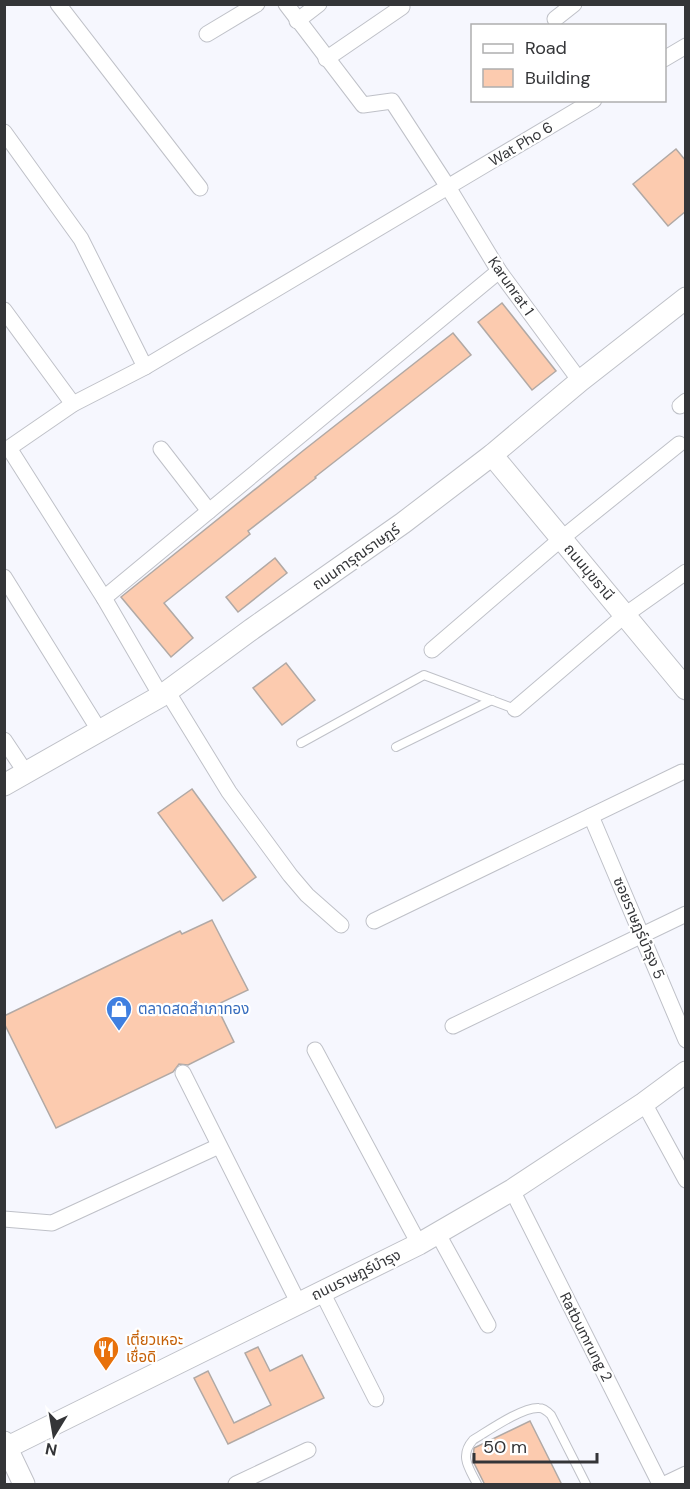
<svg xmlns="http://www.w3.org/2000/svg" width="690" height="1489" viewBox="0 0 690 1489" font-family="'DM Sans','Noto Sans Thai',sans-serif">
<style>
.building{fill:#fccbaf;stroke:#b1a9a5;stroke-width:1.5}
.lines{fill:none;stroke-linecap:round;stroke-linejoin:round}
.lane-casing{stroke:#bfc1c8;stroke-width:10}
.street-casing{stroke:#bfc1c8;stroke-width:17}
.secondary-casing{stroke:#bfc1c8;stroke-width:23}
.lane{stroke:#fff;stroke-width:8}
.street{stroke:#fff;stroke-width:15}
.secondary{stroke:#fff;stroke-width:21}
.labels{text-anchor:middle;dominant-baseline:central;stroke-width:4.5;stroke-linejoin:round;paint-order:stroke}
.street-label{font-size:15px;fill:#343538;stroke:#fff}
.shop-label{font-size:15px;fill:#366cbe;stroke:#fff;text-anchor:start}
.food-label{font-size:15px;fill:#c56008;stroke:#fff;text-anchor:start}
</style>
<rect width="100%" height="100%" fill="#f6f7fe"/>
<g class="building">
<path d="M 676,149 L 686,161 L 686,211 L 668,226 L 633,184 Z"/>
<path d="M 502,303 L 556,371 L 532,390 L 478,322 Z"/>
<path d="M 453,333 L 471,355 L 315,477 L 316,478 L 248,531 L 250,534 L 164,603 L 193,638 L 171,657 L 121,597 L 304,450 Z"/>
<path d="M 275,558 L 287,573 L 238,612 L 226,597 Z"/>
<path d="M 286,663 L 315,700 L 282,725 L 253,688 Z"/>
<path d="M 192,789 L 256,877 L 223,901 L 158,813 Z"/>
<path d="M 212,920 L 248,990 L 216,1005 L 234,1042 L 188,1065 L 179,1064 L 173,1072 L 56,1128 L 4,1023 L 4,1016 L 180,931 L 182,934 Z"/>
<path d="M 258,1347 L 270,1371 L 302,1355 L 324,1398 L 228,1444 L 194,1378 L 208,1371 L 234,1423 L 271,1405 L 245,1353 Z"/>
<path d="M 530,1421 L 562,1485 L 485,1485 L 473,1461 L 474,1448 Z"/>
</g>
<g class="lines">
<g class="lane-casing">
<g id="lane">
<path d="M 301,743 L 424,675 L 515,709"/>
<path d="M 396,747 L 492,700"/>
<path d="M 477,1484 C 469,1468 459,1456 473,1440 C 488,1431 522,1407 539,1408 C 544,1408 548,1412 551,1415 L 586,1484"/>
</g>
</g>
<g class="street-casing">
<g id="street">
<path d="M 58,4 L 200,188"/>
<path d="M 286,4 L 363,105 L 392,101 L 448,187 L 499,271 L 580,381"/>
<path d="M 555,19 L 574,4"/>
<path d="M 297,21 L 319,4"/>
<path d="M 207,34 L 257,4"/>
<path d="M 326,59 L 402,7"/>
<path d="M 664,59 L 686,46"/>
<path d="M 4,132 L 81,239 L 145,367"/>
<path d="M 4,310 L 73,404"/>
<path d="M 680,406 L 686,401"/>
<path d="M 161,449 L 209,511"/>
<path d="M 4,577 L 99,730"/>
<path d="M 104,598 L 499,271"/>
<path d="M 432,650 L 561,539 L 679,444"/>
<path d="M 167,691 L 229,792 L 290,875 L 307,895 L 341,925"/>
<path d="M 161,696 L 104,598 L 9,448 L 73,404 L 145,367 L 594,100"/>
<path d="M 515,709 L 625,615 L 686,572"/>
<path d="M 4,740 L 26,773"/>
<path d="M 591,816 L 686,1040"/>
<path d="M 374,921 L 682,772"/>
<path d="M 453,1026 L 686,914"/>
<path d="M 315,1050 L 419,1244"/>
<path d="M 183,1073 L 299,1304"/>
<path d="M 644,1103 L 686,1180"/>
<path d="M 512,1190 L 660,1484"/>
<path d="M 4,1219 L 52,1223 L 219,1146"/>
<path d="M 438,1234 L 488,1325"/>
<path d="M 322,1292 L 376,1399"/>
<path d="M 236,1484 L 308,1450"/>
<path d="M 665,1484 L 686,1474"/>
</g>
</g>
<g class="secondary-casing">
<g id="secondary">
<path d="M 492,455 L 686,689"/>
<path d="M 4,785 L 161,696 L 252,629 L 403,523 L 492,455 L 580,381 L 686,298"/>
<path d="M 4,1442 L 24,1484"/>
<path d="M 8,1447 L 419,1244 L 512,1190 L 644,1103 L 686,1072"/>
</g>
</g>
<use href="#lane" class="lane"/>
<use href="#street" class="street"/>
<use href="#secondary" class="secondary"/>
</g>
<defs>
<g id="shop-pin" transform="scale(1.35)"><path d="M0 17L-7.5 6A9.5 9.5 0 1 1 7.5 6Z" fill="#3f7fe0" stroke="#fff"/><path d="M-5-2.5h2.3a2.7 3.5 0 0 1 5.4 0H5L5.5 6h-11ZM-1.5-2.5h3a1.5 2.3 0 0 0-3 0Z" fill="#fff"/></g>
<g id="restaurant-pin" transform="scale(1.35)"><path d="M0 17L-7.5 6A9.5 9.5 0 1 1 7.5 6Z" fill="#e8710a" stroke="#fff"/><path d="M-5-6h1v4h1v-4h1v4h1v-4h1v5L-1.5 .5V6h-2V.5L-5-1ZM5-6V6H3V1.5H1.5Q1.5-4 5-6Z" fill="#fff"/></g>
</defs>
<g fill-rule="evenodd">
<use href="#shop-pin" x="119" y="1009"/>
<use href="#restaurant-pin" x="106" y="1349"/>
</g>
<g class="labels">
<g class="street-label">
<text transform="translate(521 144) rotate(-31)">Wat Pho 6</text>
<text transform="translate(511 286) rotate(55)">Karunrat 1</text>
<text transform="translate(356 557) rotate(-35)">ถนนการุณราษฏร์</text>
<text transform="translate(589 572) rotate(50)">ถนนมุขธานี</text>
<text transform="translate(639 928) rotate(67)">ซอยราษฎร์บำรุง 5</text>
<text transform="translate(356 1275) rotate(-26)">ถนนราษฎร์บำรุง</text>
<text transform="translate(586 1337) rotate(63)">Ratbumrung 2</text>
</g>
<g class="shop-label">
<text x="138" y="1009">ตลาดสดสำเภาทอง</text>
</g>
<g class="food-label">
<text x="126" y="1340">เตี๋ยวเหอะ<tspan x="126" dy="17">เชื่อดิ</tspan></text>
</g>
</g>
<rect width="690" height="1489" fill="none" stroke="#343538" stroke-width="12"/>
<rect x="471" y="24" width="195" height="78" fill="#ffffff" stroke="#aeaeaf" stroke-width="1.5"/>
<rect x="483" y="44" width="30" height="9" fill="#ffffff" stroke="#aeaeaf" stroke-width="1.5"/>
<text x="525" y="54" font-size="18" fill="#343538">Road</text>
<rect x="483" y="69" width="30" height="18" fill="#fccbaf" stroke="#aeaeaf" stroke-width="1.5"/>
<text x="525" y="84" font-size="18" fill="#343538">Building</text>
<g transform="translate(54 1435) rotate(191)" stroke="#ffffff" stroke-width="4.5" paint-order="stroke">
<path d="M0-4.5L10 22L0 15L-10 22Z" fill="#343538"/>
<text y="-9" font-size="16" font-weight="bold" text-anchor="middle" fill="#343538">N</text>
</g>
<path d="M474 1453v9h123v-9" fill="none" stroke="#343538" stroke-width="3"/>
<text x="483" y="1453" font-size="18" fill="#343538" stroke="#ffffff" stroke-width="4.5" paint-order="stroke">50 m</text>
</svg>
